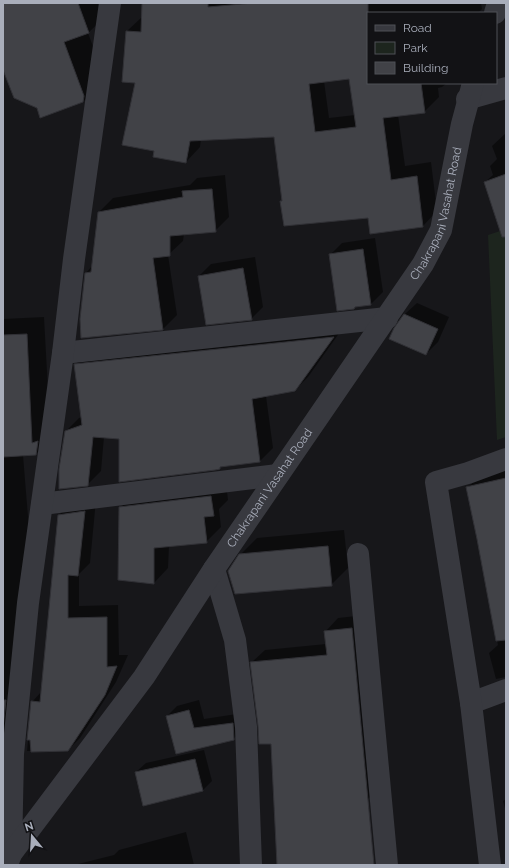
<svg xmlns="http://www.w3.org/2000/svg" width="509" height="868" viewBox="0 0 509 868" font-family="Raleway,sans-serif">
<style>
.green{fill:#1d251e}
.shadow{fill:#0007;fill-rule:evenodd}
.building{fill:#414247;stroke:#313136;fill-rule:evenodd}
.lines{fill:none;stroke-linecap:round;stroke-linejoin:round}
.minor{stroke:#38393f;stroke-width:22}
.labels{text-anchor:middle;dominant-baseline:central;stroke-width:3;stroke-linejoin:round;paint-order:stroke}
.street-label{font-size:12px;fill:#a9aebb;stroke:#121215}
</style>
<rect width="100%" height="100%" fill="#17171a"/>
<path class="green" d="M 506,229 L 506,437 L 497,440 L 488,235 Z"/>
<g class="shadow">
<path d="M 3,3 L 105,3 L 109,13 L 88,33 L 104,76 L 103,81 L 83,102 L 38,107 L 3,67 Z"/>
<path d="M 143,3 L 481,3 L 482,9 L 478,13 L 368,13 L 368,83 L 447,83 L 442,87 L 438,88 L 439,97 L 424,112 L 398,115 L 405,166 L 431,162 L 437,211 L 423,226 L 371,233 L 369,217 L 281,201 L 283,200 L 275,136 L 201,139 L 200,147 L 186,162 L 156,151 L 136,83 L 127,31 L 142,17 ZM 350,78 L 355,115 L 329,118 L 324,81 Z"/>
<path d="M 506,133 L 506,199 L 485,182 L 493,175 L 490,166 L 497,159 L 492,146 Z"/>
<path d="M 225,175 L 229,217 L 215,231 L 184,234 L 183,241 L 168,255 L 177,315 L 163,329 L 86,273 L 92,266 L 99,212 L 113,198 L 190,185 L 197,178 Z"/>
<path d="M 375,238 L 383,292 L 371,304 L 330,255 L 342,243 Z"/>
<path d="M 255,257 L 263,307 L 251,319 L 199,276 L 211,264 Z"/>
<path d="M 417,303 L 449,317 L 438,342 L 426,354 L 405,314 Z"/>
<path d="M 44,317 L 50,426 L 53,437 L 36,454 L 23,455 L 31,553 L 3,827 L 3,319 Z"/>
<path d="M 345,325 L 308,377 L 295,390 L 266,396 L 273,448 L 260,461 L 222,466 L 219,468 L 120,438 L 104,437 L 101,471 L 87,485 L 66,431 L 79,418 L 82,417 L 75,365 L 88,351 Z"/>
<path d="M 506,470 L 506,677 L 496,679 L 489,653 L 498,645 L 467,488 L 479,476 Z"/>
<path d="M 226,482 L 228,500 L 219,509 L 221,527 L 206,542 L 169,546 L 168,568 L 154,583 L 120,508 L 135,493 Z"/>
<path d="M 96,500 L 90,563 L 79,574 L 79,606 L 118,605 L 119,655 L 128,655 L 116,682 L 80,738 L 68,750 L 27,751 L 32,702 L 42,691 L 59,515 L 71,503 Z"/>
<path d="M 344,530 L 348,568 L 331,585 L 240,555 L 257,538 Z"/>
<path d="M 365,615 L 381,786 L 368,799 L 363,800 L 370,865 L 278,865 L 272,742 L 251,663 L 265,650 L 326,644 L 325,632 L 338,618 Z"/>
<path d="M 199,700 L 204,719 L 243,713 L 244,729 L 233,739 L 176,753 L 167,716 L 177,706 Z"/>
<path d="M 204,750 L 212,781 L 202,791 L 136,772 L 146,763 Z"/>
<path d="M 506,799 L 506,812 L 503,801 Z"/>
<path d="M 186,832 L 194,865 L 74,865 L 114,855 L 119,850 Z"/>
</g>
<g class="building">
<path d="M 3,3 L 78,3 L 89,33 L 64,42 L 84,96 L 83,102 L 40,118 L 37,108 L 14,98 L 3,70 Z"/>
<path d="M 142,3 L 208,3 L 208,7 L 253,3 L 368,3 L 368,83 L 421,83 L 425,113 L 383,118 L 391,180 L 417,176 L 423,227 L 370,234 L 368,218 L 284,226 L 280,201 L 282,201 L 274,137 L 190,141 L 186,163 L 153,157 L 154,151 L 122,145 L 135,83 L 122,82 L 126,31 L 141,32 ZM 349,79 L 356,127 L 315,132 L 309,84 Z"/>
<path d="M 506,174 L 506,237 L 502,237 L 484,182 Z"/>
<path d="M 212,189 L 216,232 L 170,236 L 170,256 L 153,258 L 163,330 L 81,338 L 80,319 L 85,273 L 91,272 L 98,212 L 183,197 L 182,191 Z"/>
<path d="M 363,249 L 371,305 L 355,307 L 354,309 L 337,311 L 329,254 Z"/>
<path d="M 243,268 L 252,320 L 206,325 L 198,276 Z"/>
<path d="M 404,314 L 438,329 L 426,355 L 389,339 L 394,328 Z"/>
<path d="M 27,334 L 32,443 L 38,441 L 36,455 L 3,457 L 3,335 Z"/>
<path d="M 334,337 L 295,391 L 252,399 L 260,462 L 220,467 L 220,469 L 215,470 L 119,482 L 119,439 L 93,437 L 88,486 L 59,489 L 59,469 L 65,431 L 82,425 L 74,364 Z"/>
<path d="M 506,478 L 506,640 L 496,641 L 477,539 L 466,487 Z"/>
<path d="M 211,496 L 214,516 L 204,517 L 207,543 L 154,548 L 154,584 L 118,580 L 119,507 Z"/>
<path d="M 85,511 L 78,576 L 68,575 L 68,618 L 107,617 L 107,667 L 117,666 L 105,695 L 68,751 L 31,752 L 30,740 L 27,740 L 31,701 L 40,702 L 58,515 Z"/>
<path d="M 328,546 L 332,586 L 235,594 L 228,571 L 239,554 Z"/>
<path d="M 352,628 L 374,865 L 277,865 L 271,744 L 259,744 L 258,726 L 250,662 L 327,655 L 324,631 Z"/>
<path d="M 3,700 L 6,700 L 3,728 Z"/>
<path d="M 189,710 L 194,728 L 233,723 L 234,740 L 176,754 L 166,716 Z"/>
<path d="M 195,759 L 203,791 L 143,806 L 135,772 Z"/>
</g>
<g class="lines">
<g class="minor">
<path d="M 495,13 L 498,3"/>
<path d="M 467,99 L 506,88"/>
<path d="M 63,353 L 387,318"/>
<path d="M 42,504 L 278,475"/>
<path d="M 358,554 L 387,865"/>
<path d="M 214,569 L 235,640 L 246,727 L 251,865"/>
<path d="M 471,703 L 506,690"/>
<path d="M 11,854 L 13,754 L 28,603 L 63,353 L 74,259 L 110,3"/>
<path id="s1" d="M 7,865 L 11,854 L 144,677 L 214,569 L 423,264 L 441,230 L 462,124 L 473,83"/>
<path d="M 490,865 L 471,703 L 436,482 L 468,473 L 506,459"/>
</g>
</g>
<g class="labels">
<g class="street-label">
<text stroke="none"><textPath href="#s1" startOffset="784">Chakrapani Vasahat Road</textPath></text>
<text stroke="none"><textPath href="#s1" startOffset="460">Chakrapani Vasahat Road</textPath></text>
</g>
</g>
<rect width="509" height="868" fill="none" stroke="#a9aebb" stroke-width="8"/>
<rect x="367" y="12" width="130" height="72" fill="#121215" stroke="#4e5057"/>
<rect x="375" y="25" width="20" height="6" fill="#38393f" stroke="#4e5057"/>
<text x="403" y="32" font-size="12" fill="#a9aebb">Road</text>
<rect x="375" y="42" width="20" height="12" fill="#1d251e" stroke="#4e5057"/>
<text x="403" y="52" font-size="12" fill="#a9aebb">Park</text>
<rect x="375" y="62" width="20" height="12" fill="#414247" stroke="#4e5057"/>
<text x="403" y="72" font-size="12" fill="#a9aebb">Building</text>
<g transform="translate(32 836) rotate(342)" stroke="#121215" stroke-width="3" paint-order="stroke">
<path d="M0-3L7 15L0 10L-7 15Z" fill="#a9aebb"/>
<text y="-6" font-size="11" font-weight="bold" text-anchor="middle" fill="#a9aebb">N</text>
</g>
</svg>
